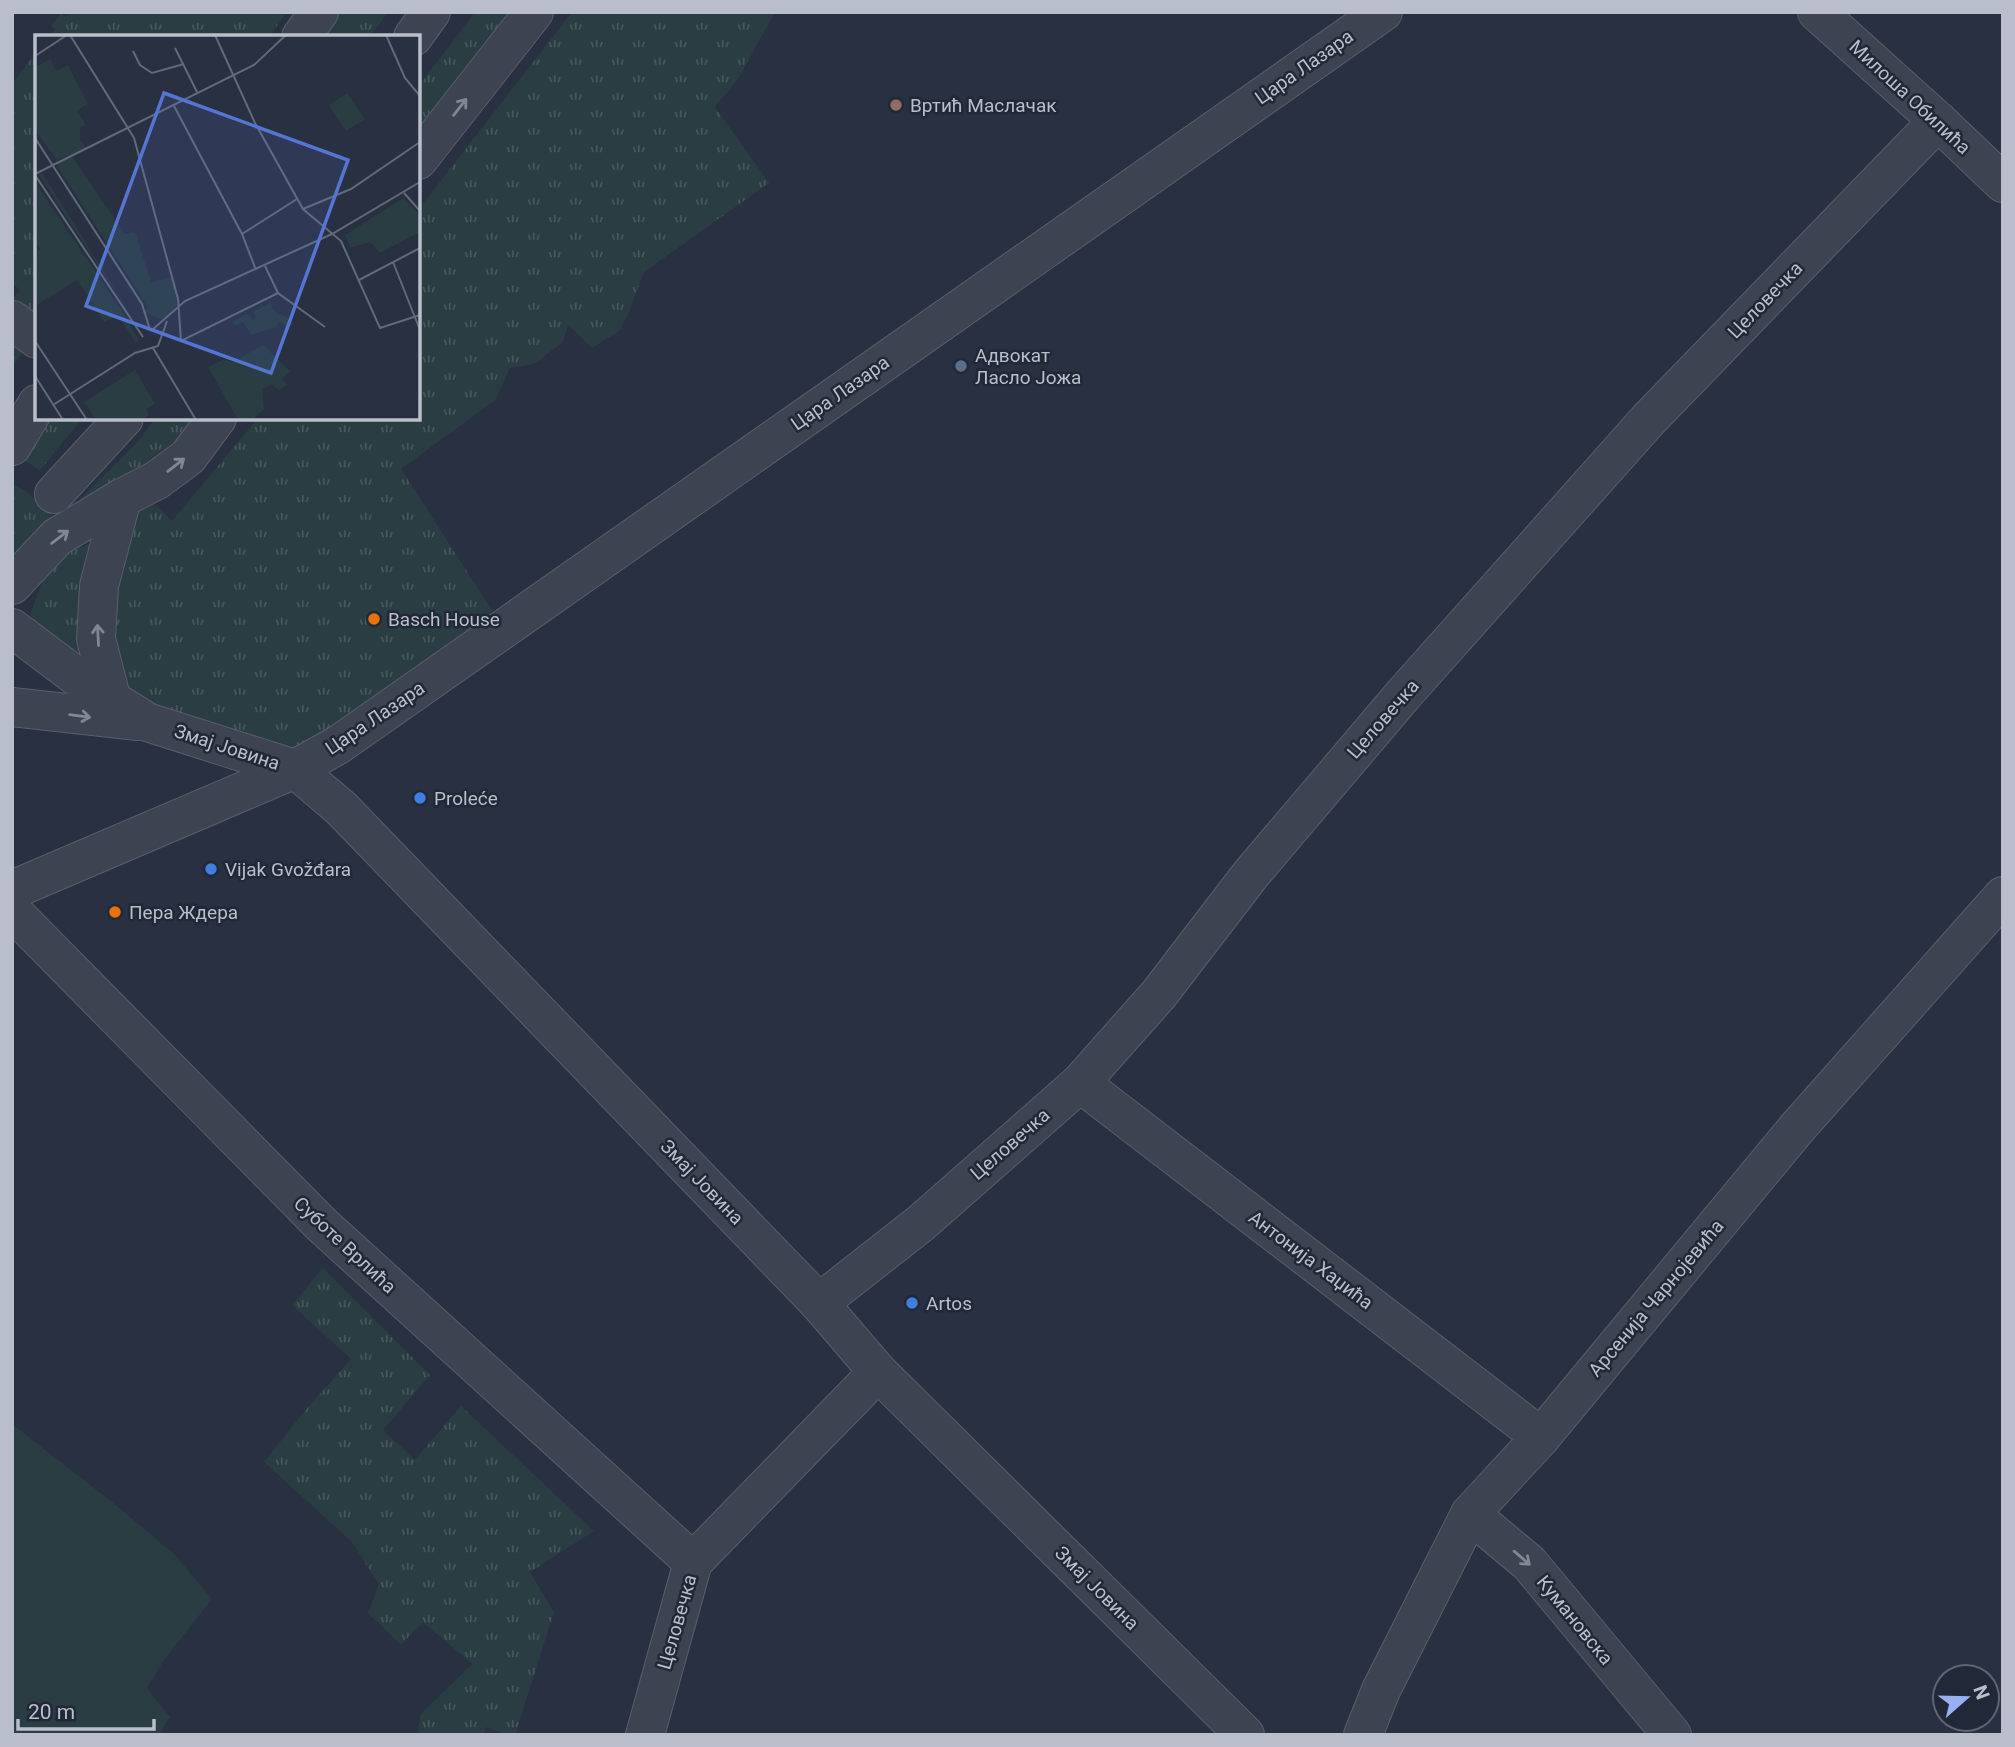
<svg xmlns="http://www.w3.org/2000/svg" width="2015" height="1747" viewBox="0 0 2015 1747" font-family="Roboto,sans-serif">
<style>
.grass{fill:url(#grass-tufts)}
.garden{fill:#2a3d42}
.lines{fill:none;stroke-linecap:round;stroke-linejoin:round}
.minor-casing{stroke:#585e6c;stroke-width:40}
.minor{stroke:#3d4351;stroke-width:38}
.oneway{stroke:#828794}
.education-dot{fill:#8d6e63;stroke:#212837;stroke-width:2.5}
.service-dot{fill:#5c6f8a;stroke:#212837;stroke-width:2.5}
.food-dot{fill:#e8710a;stroke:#212837;stroke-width:2.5}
.shop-dot{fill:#3f7fe0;stroke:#212837;stroke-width:2.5}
.labels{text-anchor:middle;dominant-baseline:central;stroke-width:5;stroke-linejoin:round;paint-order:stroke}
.street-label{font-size:19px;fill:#babecb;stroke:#212837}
.poi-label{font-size:19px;fill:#babecb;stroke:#212837;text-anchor:start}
.inset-road{fill:none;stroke:#626978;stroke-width:2}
.view{fill:#5475d3;fill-opacity:0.15;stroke:#5475d3;stroke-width:3.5}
.inset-edge{fill:none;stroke:#babecb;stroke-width:3.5}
</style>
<defs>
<pattern id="grass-tufts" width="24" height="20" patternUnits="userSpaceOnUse" patternTransform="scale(1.75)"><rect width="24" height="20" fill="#2a3d42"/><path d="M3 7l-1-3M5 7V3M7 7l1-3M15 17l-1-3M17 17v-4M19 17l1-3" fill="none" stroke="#47575c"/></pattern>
</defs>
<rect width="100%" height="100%" fill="#283041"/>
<g class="grass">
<path d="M 69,12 L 287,12 L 269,37 L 49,37 L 55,29 L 51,26 L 61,13 L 66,17 Z"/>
<path d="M 331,12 L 388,12 L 370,37 L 313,37 Z"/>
<path d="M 475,12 L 523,12 L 418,147 L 418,87 Z"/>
<path d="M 572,12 L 775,12 L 738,79 L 715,107 L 769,183 L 644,272 L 628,315 L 619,331 L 592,348 L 568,325 L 563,342 L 534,364 L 510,368 L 495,400 L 401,469 L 501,624 L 294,761 L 116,694 L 106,638 L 132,503 L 156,505 L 172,521 L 258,418 L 418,418 L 418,210 Z"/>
<path d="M 37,51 L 37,332 L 12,367 L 12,300 L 20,290 L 12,283 L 12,84 Z"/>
<path d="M 40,418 L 83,418 L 40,470 L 18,457 Z"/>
<path d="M 156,418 L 205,418 L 121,491 L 80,499 L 135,445 Z"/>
<path d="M 12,484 L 25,490 L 59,522 L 12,567 Z"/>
<path d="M 98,540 L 92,666 L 51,638 L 30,615 L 42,582 L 69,552 Z"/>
<path d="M 323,1268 L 430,1375 L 383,1430 L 415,1460 L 461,1406 L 594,1531 L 530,1572 L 554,1612 L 515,1735 L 508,1735 L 486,1727 L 483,1735 L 418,1735 L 420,1715 L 472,1664 L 423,1622 L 401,1645 L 368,1613 L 379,1584 L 351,1541 L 264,1462 L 303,1413 L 351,1359 L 292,1305 Z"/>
</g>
<path class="garden" d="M 12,1424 L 112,1502 L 175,1555 L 212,1599 L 164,1660 L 147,1688 L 170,1717 L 159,1735 L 12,1735 Z"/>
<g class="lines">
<g class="minor-casing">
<g id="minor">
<path d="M 1817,12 L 1938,121 L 2003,183"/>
<path d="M 301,37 L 319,12"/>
<path d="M 413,37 L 431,12"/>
<path d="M 418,160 L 534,12"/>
<path d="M 12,320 L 37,339"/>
<path d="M 12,446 L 37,404"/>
<path d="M 54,494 L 124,418"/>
<path d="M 12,585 L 57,537 L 122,498 L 157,480 L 188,457 L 217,418"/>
<path d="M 12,628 L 85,683 L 147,722 L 295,769 L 341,808 L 819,1303 L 878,1372 L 1245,1735"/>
<path d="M 112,701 L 96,639 L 99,586 L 122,498"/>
<path d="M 12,707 L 138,721"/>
<path d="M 12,890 L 295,769 L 338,745 L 1383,12"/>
<path d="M 12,911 L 322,1225 L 693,1562"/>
<path d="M 1080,1083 L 1541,1437"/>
<path d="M 819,1303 L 921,1223 L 1080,1083 L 1159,994 L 1251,874 L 1403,695 L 1649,419 L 1938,121"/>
<path d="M 1470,1514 L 1529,1563 L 1672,1735"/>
<path d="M 645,1735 L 693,1562 L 878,1372"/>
<path d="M 1363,1735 L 1381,1690 L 1470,1514 L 1541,1437 L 1797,1128 L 2003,896"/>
</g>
</g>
<use href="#minor" class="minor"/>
</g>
<defs><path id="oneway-shaft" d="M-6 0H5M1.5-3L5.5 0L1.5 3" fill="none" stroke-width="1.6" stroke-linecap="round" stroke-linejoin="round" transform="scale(1.75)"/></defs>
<g class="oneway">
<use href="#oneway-shaft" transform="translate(460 107) rotate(-52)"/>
<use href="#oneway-shaft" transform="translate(176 465) rotate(-38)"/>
<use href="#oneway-shaft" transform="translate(60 537) rotate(-37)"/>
<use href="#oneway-shaft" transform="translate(98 635) rotate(-93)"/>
<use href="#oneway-shaft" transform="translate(80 716) rotate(7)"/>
<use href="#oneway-shaft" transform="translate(1522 1558) rotate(41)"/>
</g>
<circle class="education-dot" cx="896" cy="105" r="7"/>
<circle class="service-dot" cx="961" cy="366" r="7"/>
<g class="food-dot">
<circle cx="374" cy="619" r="7"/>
<circle cx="115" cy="912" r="7"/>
</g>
<g class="shop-dot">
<circle cx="420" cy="798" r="7"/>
<circle cx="211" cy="869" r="7"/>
<circle cx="912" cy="1303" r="7"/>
</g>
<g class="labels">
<g class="street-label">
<text transform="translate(1304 67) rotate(-35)">Цара Лазара</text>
<text transform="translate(1910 97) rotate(43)">Милоша Обилића</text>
<text transform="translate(1765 300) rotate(-46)">Целовечка</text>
<text transform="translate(840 393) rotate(-35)">Цара Лазара</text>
<text transform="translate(375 718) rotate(-34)">Цара Лазара</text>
<text transform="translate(1383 719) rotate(-49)">Целовечка</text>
<text transform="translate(227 747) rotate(18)">Змај Јовина</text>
<text transform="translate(1010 1144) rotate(-41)">Целовечка</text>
<text transform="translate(702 1182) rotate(46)">Змај Јовина</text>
<text transform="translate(345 1245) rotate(43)">Суботе Врлића</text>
<text transform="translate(1311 1260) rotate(37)">Антонија Хаџића</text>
<text transform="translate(1656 1298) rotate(-50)">Арсенија Чарнојевића</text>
<text transform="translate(1097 1588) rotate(45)">Змај Јовина</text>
<text transform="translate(1575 1620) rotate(51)">Кумановска</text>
<text transform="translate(677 1622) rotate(-74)">Целовечка</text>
</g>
<g class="poi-label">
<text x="910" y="105">Вртић Маслачак</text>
<text x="975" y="355">Адвокат<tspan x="975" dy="22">Ласло Јожа</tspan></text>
<text x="388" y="619">Basch House</text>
<text x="434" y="798">Proleće</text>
<text x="225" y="869">Vijak Gvožđara</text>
<text x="129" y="912">Пера Ждера</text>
<text x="926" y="1303">Artos</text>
</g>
</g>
<g transform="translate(35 35)">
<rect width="385" height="385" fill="#283041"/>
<path d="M 15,24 L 21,36 L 33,30 L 53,69 L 42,75 L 51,90 L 45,92 L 45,104 L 51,113 L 22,125 L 0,95 L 0,32 ZM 37,121 L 90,199 L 100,197 L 116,247 L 136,242 L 143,269 L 129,286 L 109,277 L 113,273 L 102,255 L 26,137 L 21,127 ZM 3,138 L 8,139 L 100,287 ZM 0,147 L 87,276 L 104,305 L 101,308 L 83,281 L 69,287 L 42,245 L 0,271 L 0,218 L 6,214 L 0,209 ZM 368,163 L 385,180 L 385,197 L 345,218 L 335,207 L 315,213 L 310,200 ZM 236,267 L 238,275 L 255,284 L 258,289 L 253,295 L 245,286 L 241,292 L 216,300 L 208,287 L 200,291 L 198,286 L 213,279 L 218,286 L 221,283 L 218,277 ZM 100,335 L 120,369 L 111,374 L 114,380 L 106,385 L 61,385 L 49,367 Z" fill="#2a3d42"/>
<path d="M 312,58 L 330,84 L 311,96 L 294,70 ZM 228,310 L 255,336 L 247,344 L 252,349 L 244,356 L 237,349 L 227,354 L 229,374 L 217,385 L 203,385 L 173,332 L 188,325 L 198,327 Z" fill="#2a3d42"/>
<path class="inset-road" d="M 35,0 L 99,103 L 143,264 L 146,306 L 243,258M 180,0 L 220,88 L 268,174 L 306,206 L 345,293 L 385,280M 351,0 L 370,43 L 385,61M 140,13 L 163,59M 98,16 L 105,30 L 117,38 L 149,29M 0,21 L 32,0M 139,71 L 207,199 L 221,235M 0,103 L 107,269 L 115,295M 0,139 L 219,30 L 251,0M 0,140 L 108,302M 369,158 L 385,176M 268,174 L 316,154 L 385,107M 207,199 L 262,164M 358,227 L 385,295M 230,231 L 243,258 L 290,292M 324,245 L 385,213M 117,295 L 150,266 L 297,199 L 385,147M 0,306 L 52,385M 118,313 L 161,385M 0,341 L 28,385M 18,370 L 100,318 L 123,311 L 132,286"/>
<path class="view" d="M 129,58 L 313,125 L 236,338 L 51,271 Z"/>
<rect width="385" height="385" class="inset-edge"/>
</g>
<rect width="2015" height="1747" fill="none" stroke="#babecb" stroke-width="28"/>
<g transform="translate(1966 1698) rotate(70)"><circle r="33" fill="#212837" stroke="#5e6472" stroke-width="2"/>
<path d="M0-5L12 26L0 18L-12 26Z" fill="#97b0f3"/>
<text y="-10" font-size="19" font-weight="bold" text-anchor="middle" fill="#babecb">N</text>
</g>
<path d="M18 1719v10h136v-10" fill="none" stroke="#babecb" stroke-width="3.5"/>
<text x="28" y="1719" font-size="21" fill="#babecb" stroke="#212837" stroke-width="5" paint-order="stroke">20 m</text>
</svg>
